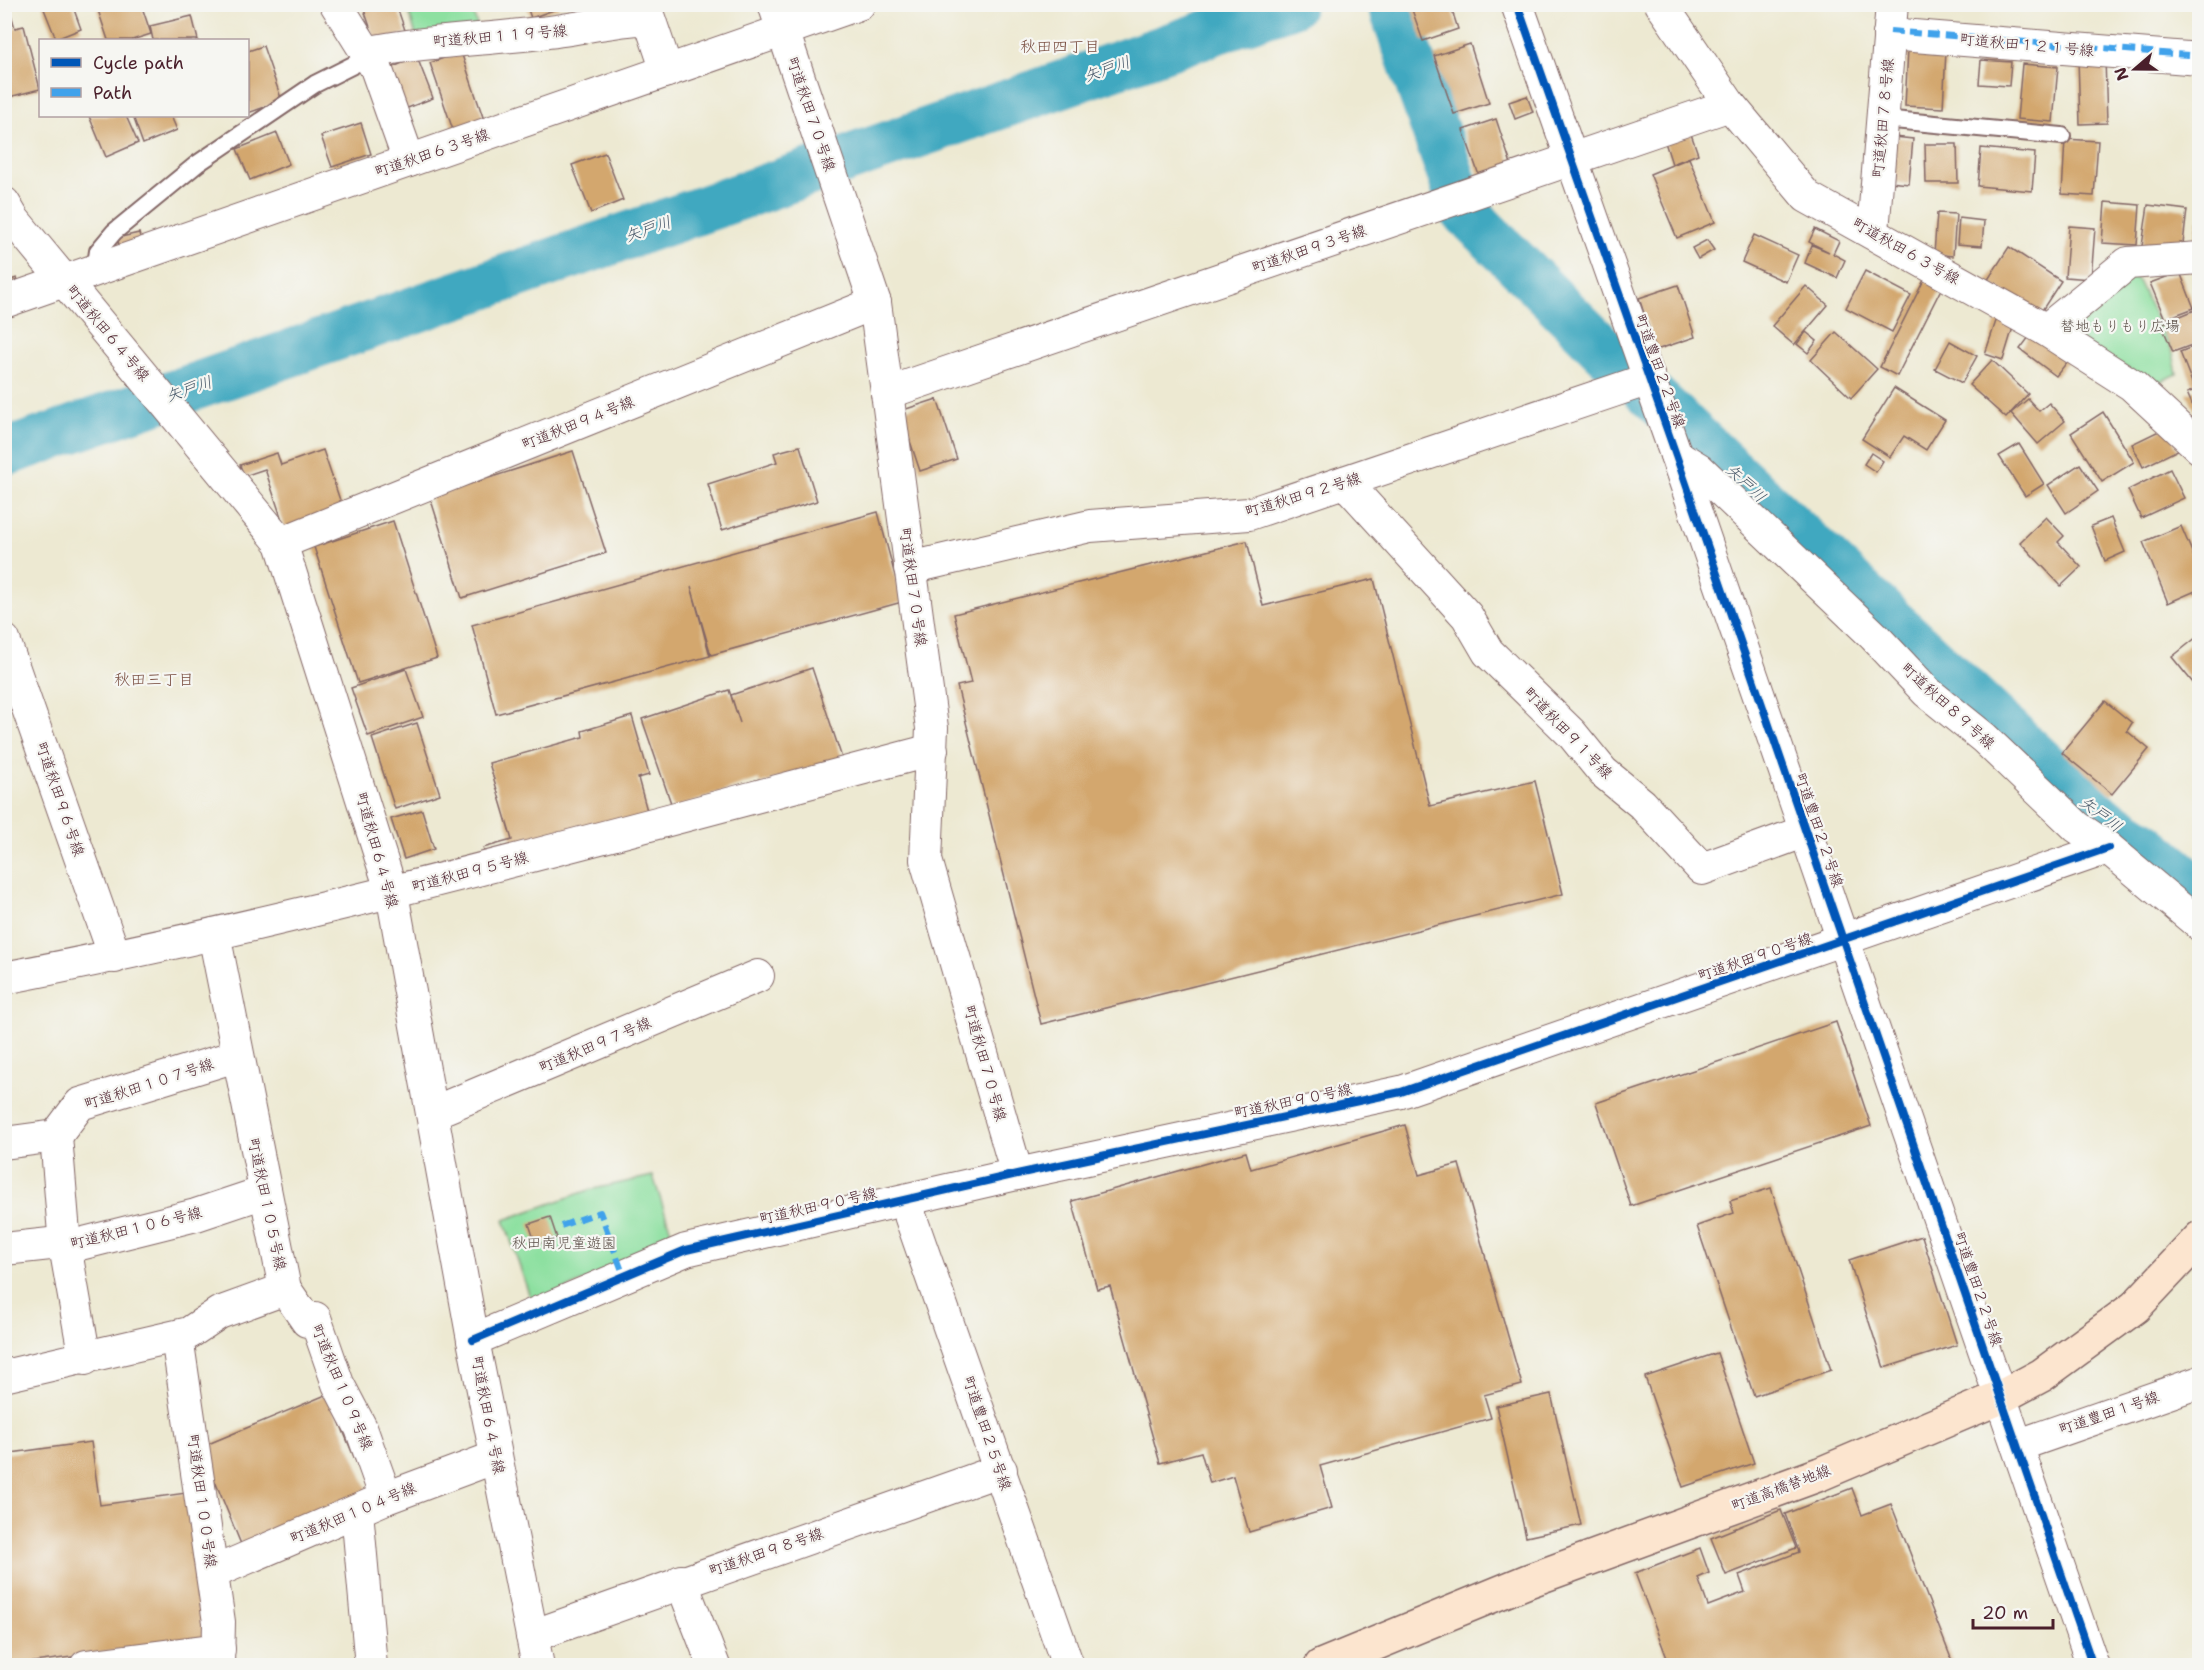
<svg xmlns="http://www.w3.org/2000/svg" width="2204" height="1670" viewBox="0 0 2204 1670" font-family="'Shantell Sans','Klee One',sans-serif">
<style>
.green{fill:#8de0a0;stroke:#6c8066;stroke-width:1.5}
.lines{fill:none;stroke-linecap:round;stroke-linejoin:round}
.river{stroke:#40a8c0;stroke-width:48}
.building{fill:#d3a76e}
.lane-casing{stroke:#836665;stroke-width:20}
.street-casing{stroke:#836665;stroke-width:34}
.secondary-casing{stroke:#836665;stroke-width:36}
.lane{stroke:#fff;stroke-width:16}
.street{stroke:#fff;stroke-width:32}
.secondary{stroke:#fce5cf;stroke-width:33}
.quiet{stroke:#40a2eb;stroke-width:6;stroke-dasharray:12 6;stroke-linecap:butt}
.cycleway-casing{stroke:#f6f6f2;stroke-width:11}
.cycleway{stroke:#0057b8;stroke-width:8}
.labels{text-anchor:middle;dominant-baseline:central;stroke-width:4.5;stroke-linejoin:round;paint-order:stroke}
.street-label{font-size:15px;fill:#4a1f2b;stroke:#f6f6f2}
.park-label{font-size:15px;fill:#5b4f48;stroke:#f6f6f2}
.neighbourhood-label{font-size:16px;fill:#7a4f42;stroke:#f6f6f2}
.water-label{font-size:16px;font-style:italic;fill:#465667;stroke:#f6f6f2}
</style>
<rect width="100%" height="100%" fill="#f6f6f2"/>
<filter id="ink" filterUnits="userSpaceOnUse"><feTurbulence type="fractalNoise" baseFrequency=".0167" numOctaves="2"/><feDisplacementMap in="SourceGraphic" scale="12" xChannelSelector="R" yChannelSelector="G"/><feConvolveMatrix kernelMatrix="1 2 1 2 8 2 1 2 1" color-interpolation-filters="sRGB"/></filter>
<filter id="wash" filterUnits="userSpaceOnUse"><feTurbulence type="fractalNoise" baseFrequency=".008" numOctaves="4" result="noise"/><feDisplacementMap in="SourceGraphic" scale="24" xChannelSelector="R" yChannelSelector="G"/><feGaussianBlur stdDeviation="1.35" result="paint"/><feColorMatrix in="noise" values="0 0 0 0 0 0 0 0 0 0 0 0 0 0 0 0 0 1.4 0 .05"/><feComposite in="paint" operator="in"/></filter>
<g filter="url(#wash)">
<rect width="100%" height="100%" fill="#ede9d2"/>
<g class="green">
<path d="M 407,5 L 471,5 L 479,32 L 416,36 Z"/>
<path d="M 2135,275 L 2173,353 L 2177,374 L 2156,384 L 2071,338 L 2070,320 Z"/>
<path d="M 653,1176 L 675,1243 L 532,1303 L 504,1220 L 589,1190 Z"/>
</g>
<g class="lines">
<g class="river">
<path d="M 1391,4 L 1463,210 L 1613,359 L 2098,815 L 2145,845 L 2200,891"/>
<path d="M 4,453 L 1292,4"/>
</g>
</g>
<g id="blocks">
<g class="building">
<path d="M 4,4 L 8,4 L 15,28 L 24,26 L 40,89 L 9,97 L 4,85 Z"/>
<path d="M 42,4 L 72,4 L 81,29 L 56,39 Z"/>
<path d="M 96,4 L 141,4 L 151,34 L 132,40 L 108,40 Z"/>
<path d="M 362,4 L 396,4 L 406,33 L 376,44 Z"/>
<path d="M 526,4 L 557,4 L 559,8 L 531,18 Z"/>
<path d="M 1410,4 L 1450,4 L 1458,29 L 1423,41 Z"/>
<path d="M 192,16 L 198,40 L 153,40 L 150,26 Z"/>
<path d="M 1470,44 L 1489,103 L 1454,114 L 1434,56 Z"/>
<path d="M 263,46 L 282,101 L 248,113 L 248,51 Z"/>
<path d="M 1908,49 L 1946,51 L 1943,108 L 1905,106 Z"/>
<path d="M 461,52 L 485,123 L 454,133 L 430,63 Z"/>
<path d="M 417,57 L 433,98 L 405,109 L 388,69 Z"/>
<path d="M 2078,58 L 2105,58 L 2107,123 L 2080,124 Z"/>
<path d="M 1981,60 L 2011,62 L 2009,86 L 1979,84 Z"/>
<path d="M 2022,64 L 2058,67 L 2053,122 L 2017,119 Z"/>
<path d="M 1527,96 L 1533,112 L 1515,119 L 1509,102 Z"/>
<path d="M 89,116 L 126,116 L 138,143 L 106,157 Z"/>
<path d="M 143,116 L 171,116 L 177,130 L 143,144 L 134,119 Z"/>
<path d="M 1496,119 L 1513,170 L 1481,181 L 1463,130 Z"/>
<path d="M 361,123 L 371,154 L 332,167 L 321,136 Z"/>
<path d="M 277,133 L 289,164 L 250,180 L 237,149 Z"/>
<path d="M 1691,134 L 1698,154 L 1672,164 L 1665,142 Z"/>
<path d="M 1894,137 L 1913,139 L 1909,184 L 1890,182 Z"/>
<path d="M 2065,139 L 2098,141 L 2094,196 L 2062,194 Z"/>
<path d="M 1925,144 L 1957,144 L 1958,183 L 1926,183 Z"/>
<path d="M 1981,148 L 2035,153 L 2032,191 L 1978,186 Z"/>
<path d="M 605,153 L 623,200 L 591,213 L 572,165 Z"/>
<path d="M 1689,158 L 1715,222 L 1677,238 L 1650,174 Z"/>
<path d="M 2105,202 L 2140,205 L 2137,245 L 2102,243 Z"/>
<path d="M 2148,205 L 2187,210 L 2182,252 L 2142,246 Z"/>
<path d="M 1937,213 L 1956,214 L 1953,256 L 1934,254 Z"/>
<path d="M 1959,218 L 1984,221 L 1982,246 L 1957,244 Z"/>
<path d="M 2198,220 L 2200,220 L 2200,239 L 2195,238 Z"/>
<path d="M 2069,226 L 2095,228 L 2091,279 L 2065,277 Z"/>
<path d="M 1815,229 L 1839,241 L 1833,254 L 1845,260 L 1837,278 L 1805,263 L 1812,245 L 1829,252 L 1809,242 Z"/>
<path d="M 139,233 L 142,246 L 121,251 L 117,238 Z"/>
<path d="M 1754,235 L 1798,255 L 1786,282 L 1742,262 Z"/>
<path d="M 1707,240 L 1714,250 L 1698,259 L 1692,248 Z"/>
<path d="M 2009,247 L 2061,281 L 2039,315 L 1987,281 Z"/>
<path d="M 1865,271 L 1911,295 L 1892,332 L 1846,308 Z"/>
<path d="M 2180,272 L 2194,308 L 2165,319 L 2150,283 Z"/>
<path d="M 17,278 L 21,288 L 4,293 L 4,282 Z"/>
<path d="M 1924,280 L 1941,289 L 1897,376 L 1880,367 Z"/>
<path d="M 1678,285 L 1695,337 L 1656,350 L 1639,298 Z"/>
<path d="M 1806,286 L 1828,305 L 1794,345 L 1772,326 Z"/>
<path d="M 2195,310 L 2200,322 L 2200,342 L 2173,352 L 2161,324 Z"/>
<path d="M 1997,318 L 2014,324 L 2003,360 L 1985,354 Z"/>
<path d="M 1806,332 L 1817,341 L 1808,353 L 1797,344 Z"/>
<path d="M 1836,332 L 1877,369 L 1851,398 L 1811,360 Z"/>
<path d="M 2032,333 L 2068,361 L 2056,376 L 2020,349 Z"/>
<path d="M 1950,341 L 1977,356 L 1962,383 L 1935,369 Z"/>
<path d="M 2200,344 L 2200,382 L 2193,385 L 2180,352 Z"/>
<path d="M 1992,360 L 2028,394 L 2006,418 L 1969,385 Z"/>
<path d="M 1894,388 L 1945,420 L 1926,450 L 1904,436 L 1890,457 L 1862,439 Z"/>
<path d="M 2200,388 L 2200,422 L 2187,393 Z"/>
<path d="M 937,399 L 957,459 L 920,471 L 900,411 Z"/>
<path d="M 2028,399 L 2039,411 L 2049,403 L 2065,421 L 2038,444 L 2011,413 Z"/>
<path d="M 2103,412 L 2134,462 L 2102,482 L 2071,433 Z"/>
<path d="M 2167,427 L 2178,450 L 2143,467 L 2132,444 Z"/>
<path d="M 2019,444 L 2044,484 L 2025,496 L 1999,456 Z"/>
<path d="M 800,446 L 817,501 L 722,530 L 708,484 L 777,462 L 774,453 Z"/>
<path d="M 323,450 L 344,512 L 286,532 L 265,469 L 244,476 L 240,465 L 277,453 L 281,465 Z"/>
<path d="M 573,451 L 606,553 L 462,598 L 430,497 Z"/>
<path d="M 1871,453 L 1883,461 L 1876,472 L 1864,464 Z"/>
<path d="M 2080,464 L 2098,491 L 2066,513 L 2048,485 Z"/>
<path d="M 2170,469 L 2184,498 L 2141,518 L 2128,490 Z"/>
<path d="M 878,512 L 902,602 L 711,655 L 691,586 L 710,656 L 496,714 L 472,625 Z"/>
<path d="M 2046,517 L 2064,536 L 2058,542 L 2081,567 L 2061,586 L 2020,542 Z"/>
<path d="M 2111,518 L 2125,552 L 2105,561 L 2091,526 Z"/>
<path d="M 393,521 L 437,658 L 358,683 L 314,547 Z"/>
<path d="M 2181,526 L 2200,571 L 2200,589 L 2168,603 L 2143,542 Z"/>
<path d="M 1247,541 L 1263,606 L 1374,579 L 1430,806 L 1535,781 L 1563,894 L 1041,1024 L 957,686 L 971,683 L 954,614 Z"/>
<path d="M 2197,637 L 2200,640 L 2200,698 L 2195,692 L 2198,689 L 2172,657 Z"/>
<path d="M 812,668 L 842,758 L 761,784 L 759,779 L 673,809 L 642,719 L 729,690 L 740,723 L 731,695 Z"/>
<path d="M 406,669 L 423,717 L 368,736 L 351,688 Z"/>
<path d="M 2105,701 L 2132,723 L 2127,731 L 2149,749 L 2112,794 L 2062,753 Z"/>
<path d="M 632,716 L 649,775 L 638,778 L 649,818 L 488,863 L 483,848 L 512,840 L 489,763 L 583,737 L 582,731 Z"/>
<path d="M 417,723 L 440,794 L 395,809 L 372,738 Z"/>
<path d="M 422,810 L 434,849 L 404,859 L 391,819 Z"/>
<path d="M 1836,1022 L 1871,1126 L 1631,1206 L 1596,1103 Z"/>
<path d="M 1405,1125 L 1419,1175 L 1459,1164 L 1522,1385 L 1484,1395 L 1491,1418 L 1320,1466 L 1332,1508 L 1249,1532 L 1233,1476 L 1210,1483 L 1201,1452 L 1160,1463 L 1110,1286 L 1097,1289 L 1072,1201 L 1246,1152 L 1251,1169 Z"/>
<path d="M 1771,1188 L 1831,1370 L 1754,1396 L 1697,1226 L 1734,1213 L 1730,1201 Z"/>
<path d="M 550,1217 L 557,1238 L 536,1245 L 529,1224 Z"/>
<path d="M 1922,1236 L 1957,1345 L 1884,1368 L 1849,1260 Z"/>
<path d="M 1717,1353 L 1754,1463 L 1683,1487 L 1645,1377 Z"/>
<path d="M 328,1394 L 370,1496 L 243,1549 L 201,1447 Z"/>
<path d="M 1551,1394 L 1581,1525 L 1526,1537 L 1496,1406 Z"/>
<path d="M 91,1442 L 100,1505 L 193,1492 L 214,1638 L 4,1666 L 4,1454 Z"/>
<path d="M 1852,1488 L 1862,1515 L 1891,1504 L 1954,1666 L 1670,1666 L 1635,1573 L 1700,1548 L 1709,1573 L 1698,1578 L 1708,1606 L 1745,1592 L 1739,1575 L 1799,1552 L 1785,1514 Z"/>
<path d="M 1781,1510 L 1796,1548 L 1726,1575 L 1711,1538 Z"/>
</g>
</g>
</g>
<g filter="url(#ink)">
<use href="#blocks" fill-opacity="0" stroke="#836665" stroke-width="1.5"/>
<g class="lines">
<g class="lane-casing">
<g id="lane">
<path d="M 1883,119 L 2062,136"/>
<path d="M 95,271 L 98,251 L 114,232 L 197,164 L 315,84 L 369,57"/>
</g>
</g>
<g class="street-casing">
<g id="street">
<path d="M 336,4 L 376,68 L 409,161"/>
<path d="M 774,4 L 875,303 L 932,728 L 926,860 L 1017,1174"/>
<path d="M 1517,4 L 1676,455 L 2093,1666"/>
<path d="M 1661,4 L 1730,105 L 1807,197 L 2046,330 L 2132,385 L 2200,448"/>
<path d="M 1889,34 L 2200,59"/>
<path d="M 366,53 C 423,41 482,40 540,33 C 577,29 612,20 649,18 L 667,71"/>
<path d="M 4,203 L 14,220 L 281,543 L 392,893 L 473,1340 L 538,1666"/>
<path d="M 1873,231 L 1892,4"/>
<path d="M 4,302 L 859,4"/>
<path d="M 2046,330 L 2128,263 L 2200,258"/>
<path d="M 887,393 L 1730,105"/>
<path d="M 1676,455 L 1699,469 L 1874,636 L 1927,692 L 1984,738 L 2077,827 L 2108,848 L 2200,925"/>
<path d="M 1345,482 L 1467,616 L 1488,652 L 1572,734 L 1603,772 L 1642,804 L 1702,869 L 1806,831"/>
<path d="M 281,543 L 875,303"/>
<path d="M 910,568 L 1090,526 L 1249,514 L 1649,379"/>
<path d="M 4,640 L 115,957"/>
<path d="M 4,978 C 317,918 624,831 932,750"/>
<path d="M 432,1113 L 758,976"/>
<path d="M 56,1136 L 65,1246 L 85,1359"/>
<path d="M 4,1143 L 56,1136 L 80,1104 L 236,1056"/>
<path d="M 905,1201 L 1068,1666"/>
<path d="M 4,1249 L 50,1244 L 72,1246 L 196,1215 L 265,1192"/>
<path d="M 285,1289 L 307,1321 L 315,1318 L 338,1384 L 361,1428 L 386,1498"/>
<path d="M 177,1337 L 219,1622 L 218,1666"/>
<path d="M 473,1340 L 686,1250 L 1017,1174 L 1401,1092 L 2108,848"/>
<path d="M 4,1376 L 189,1333 L 219,1313 L 285,1289 L 214,934"/>
<path d="M 2019,1445 L 2200,1382"/>
<path d="M 357,1511 L 371,1666"/>
<path d="M 212,1573 L 386,1498 L 496,1457"/>
<path d="M 681,1581 L 714,1666"/>
<path d="M 532,1636 L 1001,1470"/>
<path d="M 86,1666 L 219,1649"/>
</g>
</g>
<g class="secondary-casing">
<path id="secondary" d="M 1321,1666 L 1528,1581 L 1820,1474 L 2001,1397 L 2042,1375 L 2135,1307 L 2200,1238"/>
</g>
<use href="#lane" class="lane"/>
<use href="#street" class="street"/>
<use href="#secondary" class="secondary"/>
<g class="quiet">
<path d="M 1890,31 L 2200,56"/>
<path d="M 561,1226 L 600,1212 L 624,1276"/>
</g>
<g class="cycleway-casing">
<g id="cycleway">
<path d="M 1517,4 L 1676,455 L 2093,1666"/>
<path d="M 473,1340 L 686,1250 L 1017,1174 L 1401,1092 L 2108,848"/>
</g>
</g>
<use href="#cycleway" class="cycleway"/>
</g>
</g>
<g class="labels">
<g class="street-label">
<text transform="translate(500 36) rotate(-5)">町道秋田１１９号線</text>
<text transform="translate(2027 45) rotate(5)">町道秋田１２１号線</text>
<text transform="translate(811 114) rotate(71)">町道秋田７０号線</text>
<text transform="translate(1883 118) rotate(-85)">町道秋田７８号線</text>
<text transform="translate(432 153) rotate(-19)">町道秋田６３号線</text>
<text transform="translate(1309 249) rotate(-19)">町道秋田９３号線</text>
<text transform="translate(1906 251) rotate(29)">町道秋田６３号線</text>
<text transform="translate(108 333) rotate(50)">町道秋田６４号線</text>
<text transform="translate(1660 371) rotate(70)">町道豊田２２号線</text>
<text transform="translate(578 423) rotate(-22)">町道秋田９４号線</text>
<text transform="translate(1303 495) rotate(-17)">町道秋田９２号線</text>
<text transform="translate(913 587) rotate(82)">町道秋田７０号線</text>
<text transform="translate(1948 706) rotate(42)">町道秋田８９号線</text>
<text transform="translate(1568 733) rotate(46)">町道秋田９１号線</text>
<text transform="translate(60 799) rotate(71)">町道秋田９６号線</text>
<text transform="translate(1819 830) rotate(71)">町道豊田２２号線</text>
<text transform="translate(377 850) rotate(74)">町道秋田６４号線</text>
<text transform="translate(470 872) rotate(-15)">町道秋田９５号線</text>
<text transform="translate(1755 957) rotate(-19)">町道秋田９０号線</text>
<text transform="translate(595 1045) rotate(-23)">町道秋田９７号線</text>
<text transform="translate(985 1063) rotate(74)">町道秋田７０号線</text>
<text transform="translate(149 1084) rotate(-18)">町道秋田１０７号線</text>
<text transform="translate(1293 1101) rotate(-12)">町道秋田９０号線</text>
<text transform="translate(267 1204) rotate(78)">町道秋田１０５号線</text>
<text transform="translate(818 1206) rotate(-13)">町道秋田９０号線</text>
<text transform="translate(136 1228) rotate(-14)">町道秋田１０６号線</text>
<text transform="translate(1978 1289) rotate(71)">町道豊田２２号線</text>
<text transform="translate(342 1387) rotate(67)">町道秋田１０９号線</text>
<text transform="translate(2109 1413) rotate(-19)">町道豊田１号線</text>
<text transform="translate(488 1415) rotate(79)">町道秋田６４号線</text>
<text transform="translate(987 1433) rotate(71)">町道豊田２５号線</text>
<text transform="translate(1781 1488) rotate(-21)">町道高橋替地線</text>
<text transform="translate(202 1501) rotate(82)">町道秋田１００号線</text>
<text transform="translate(353 1513) rotate(-23)">町道秋田１０４号線</text>
<text transform="translate(766 1552) rotate(-19)">町道秋田９８号線</text>
</g>
<g class="park-label">
<text x="2120" y="326">替地もりもり広場</text>
<text x="564" y="1243">秋田南児童遊園</text>
</g>
<g class="neighbourhood-label">
<text x="1060" y="46">秋田四丁目</text>
<text x="154" y="679">秋田三丁目</text>
</g>
<g class="water-label">
<text transform="translate(1107 69) rotate(-19)">矢戸川</text>
<text transform="translate(648 229) rotate(-19)">矢戸川</text>
<text transform="translate(189 389) rotate(-19)">矢戸川</text>
<text transform="translate(1746 483) rotate(43)">矢戸川</text>
<text transform="translate(2101 814) rotate(37)">矢戸川</text>
</g>
</g>
<rect width="2204" height="1670" fill="none" stroke="#f6f6f2" stroke-width="24"/>
<rect x="39" y="39" width="210" height="78" fill="#f6f6f2" stroke="#b1a0a2" stroke-width="1.5"/>
<rect x="51" y="58" width="30" height="9" fill="#0057b8" stroke="#b1a0a2" stroke-width="1.5"/>
<text x="93" y="69" font-size="18" fill="#4a1f2b">Cycle path</text>
<rect x="51" y="88" width="30" height="9" fill="#40a2eb" stroke="#b1a0a2" stroke-width="1.5"/>
<text x="93" y="99" font-size="18" fill="#4a1f2b">Path</text>
<g transform="translate(2135 69) rotate(250)" stroke="#f6f6f2" stroke-width="4.5" paint-order="stroke">
<path d="M0-4.5L10 22L0 15L-10 22Z" fill="#4a1f2b"/>
<text y="-9" font-size="16" font-weight="bold" text-anchor="middle" fill="#4a1f2b">N</text>
</g>
<path d="M1973 1619v9h80v-9" fill="none" stroke="#4a1f2b" stroke-width="3"/>
<text x="1982" y="1619" font-size="18" fill="#4a1f2b" stroke="#f6f6f2" stroke-width="4.5" paint-order="stroke">20 m</text>
</svg>
